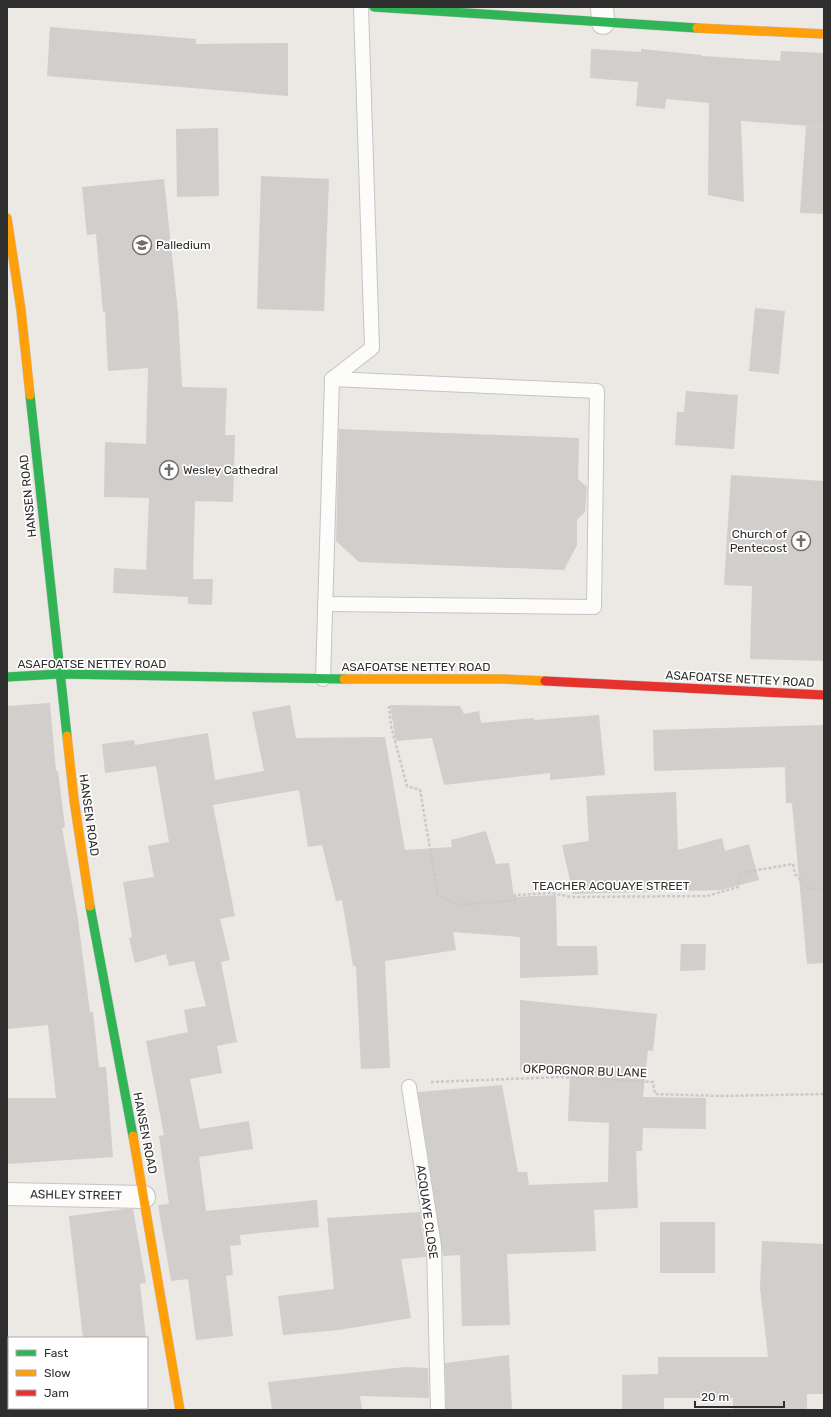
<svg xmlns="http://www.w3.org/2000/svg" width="831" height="1417" viewBox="0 0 831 1417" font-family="Rubik,sans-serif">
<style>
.building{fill:#d1cecb}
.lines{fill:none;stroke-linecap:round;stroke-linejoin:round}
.lane-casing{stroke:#c5c4c5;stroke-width:16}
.street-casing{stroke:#c5c4c5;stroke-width:24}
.fast-casing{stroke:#c5c4c5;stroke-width:10}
.slow-casing{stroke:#c5c4c5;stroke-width:10}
.jam-casing{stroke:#c5c4c5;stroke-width:10}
.path{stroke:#c9c9c8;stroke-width:2.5;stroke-dasharray:3 2;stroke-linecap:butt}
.lane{stroke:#fcfcfb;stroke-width:14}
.street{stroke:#fcfcfb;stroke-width:22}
.fast{stroke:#30b455;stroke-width:9}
.slow{stroke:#ff9f0a;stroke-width:9}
.jam{stroke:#e5322d;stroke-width:9}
.labels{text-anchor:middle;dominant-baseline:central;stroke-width:3.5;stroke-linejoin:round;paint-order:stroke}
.poi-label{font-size:12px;fill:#2e2e2e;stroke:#fff;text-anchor:start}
.street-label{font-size:12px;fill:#2e2e2e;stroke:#fff}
</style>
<rect width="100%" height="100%" fill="#ece8e4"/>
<g class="building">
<path d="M 50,27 L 196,39 L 196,44 L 288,43 L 288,96 L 47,76 Z"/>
<path d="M 591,49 L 641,52 L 641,49 L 702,55 L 702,56 L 780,61 L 781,51 L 824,53 L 824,127 L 741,121 L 744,202 L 708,195 L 709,103 L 666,99 L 665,109 L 636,106 L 638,82 L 590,78 Z"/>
<path d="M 806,126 L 824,127 L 824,214 L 800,213 Z"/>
<path d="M 218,128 L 219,196 L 177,197 L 176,129 Z"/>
<path d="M 261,176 L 329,179 L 324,311 L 257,309 Z"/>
<path d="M 164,179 L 178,313 L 182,387 L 227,388 L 225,435 L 235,435 L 233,502 L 195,501 L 193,579 L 213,579 L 212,605 L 188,604 L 188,597 L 113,593 L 114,568 L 146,570 L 149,498 L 104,497 L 105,442 L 146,444 L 148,368 L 108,371 L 105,312 L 103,312 L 96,234 L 87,235 L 82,187 Z"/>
<path d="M 755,308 L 785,311 L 779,374 L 749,371 Z"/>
<path d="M 686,391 L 738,395 L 734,449 L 675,445 L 677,412 L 684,412 Z"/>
<path d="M 339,429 L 579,438 L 578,479 L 587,487 L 585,512 L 577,520 L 577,545 L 564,570 L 359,562 L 336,541 Z"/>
<path d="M 731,475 L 824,481 L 824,661 L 750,659 L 752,586 L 724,585 Z"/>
<path d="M 50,703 L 56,771 L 58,771 L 65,827 L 62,828 L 77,912 L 90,1012 L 93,1012 L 99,1067 L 106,1067 L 113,1157 L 7,1164 L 7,1098 L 56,1098 L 48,1025 L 7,1029 L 7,706 Z"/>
<path d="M 290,705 L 296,738 L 385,737 L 405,850 L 452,847 L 451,840 L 486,831 L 496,864 L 509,863 L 514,897 L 556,895 L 557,946 L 597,946 L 598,975 L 520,978 L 520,937 L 453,932 L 456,950 L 385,961 L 390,1068 L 361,1069 L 356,966 L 353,966 L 342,900 L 336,901 L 322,845 L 308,847 L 299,790 L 213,805 L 235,916 L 220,919 L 230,960 L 221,962 L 237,1042 L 217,1046 L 222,1073 L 190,1079 L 200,1129 L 249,1121 L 253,1149 L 199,1157 L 206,1211 L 317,1200 L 319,1227 L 240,1235 L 241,1245 L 230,1246 L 233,1275 L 226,1276 L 233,1336 L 196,1340 L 188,1279 L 171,1281 L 158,1205 L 169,1204 L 159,1136 L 164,1135 L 146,1041 L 188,1032 L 184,1010 L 206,1006 L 194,961 L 169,966 L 166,954 L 135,963 L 129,938 L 132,937 L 123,882 L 154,877 L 148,846 L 169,842 L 156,766 L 105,773 L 102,744 L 134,740 L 135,745 L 208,733 L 215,780 L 264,771 L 252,712 Z"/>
<path d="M 390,705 L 460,706 L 464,714 L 479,711 L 481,723 L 534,718 L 534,720 L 599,715 L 605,775 L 550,780 L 550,773 L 444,785 L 432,738 L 396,741 Z"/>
<path d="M 824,725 L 824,963 L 807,964 L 792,803 L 786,803 L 785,767 L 654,771 L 653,730 Z"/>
<path d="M 676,792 L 678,850 L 722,838 L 725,851 L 749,844 L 759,880 L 721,890 L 573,894 L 562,845 L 589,841 L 586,796 Z"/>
<path d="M 681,944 L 706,944 L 705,970 L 680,971 Z"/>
<path d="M 520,1000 L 657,1014 L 653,1051 L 648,1050 L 643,1097 L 706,1098 L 706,1129 L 643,1128 L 642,1151 L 636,1151 L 638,1208 L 594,1210 L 596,1251 L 507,1254 L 510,1325 L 462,1326 L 460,1255 L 443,1256 L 418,1092 L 502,1085 L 518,1172 L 527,1172 L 529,1185 L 608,1182 L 609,1123 L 568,1121 L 570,1072 L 520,1071 Z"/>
<path d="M 125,1209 L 133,1209 L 146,1283 L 140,1284 L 146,1338 L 83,1338 L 69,1216 Z"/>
<path d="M 420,1212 L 426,1257 L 401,1259 L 411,1318 L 339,1330 L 283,1335 L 278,1296 L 334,1289 L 327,1218 Z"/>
<rect x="660" y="1222" width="55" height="51"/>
<path d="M 762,1241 L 824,1244 L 823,1394 L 807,1394 L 807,1410 L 733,1410 L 733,1398 L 664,1398 L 664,1410 L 622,1410 L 622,1375 L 658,1374 L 658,1357 L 768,1357 L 760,1288 Z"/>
<path d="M 509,1355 L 512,1410 L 446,1410 L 445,1363 Z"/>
<path d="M 405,1367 L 428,1368 L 429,1398 L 360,1396 L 362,1410 L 272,1410 L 268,1382 Z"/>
</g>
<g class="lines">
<g class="lane-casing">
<g id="lane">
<path d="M 325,604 L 594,607 L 597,391 L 332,379"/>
<path d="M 323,679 L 332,379 L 372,348 L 361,7"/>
<path d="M 409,1087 L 434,1246 L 438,1410"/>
</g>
</g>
<g class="street-casing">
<g id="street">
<path d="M 602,7 L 603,23"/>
<path d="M 7,1194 L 144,1197"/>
</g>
</g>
<g class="fast-casing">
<g id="fast">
<path d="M 374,7 L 697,28"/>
<path d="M 30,395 L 67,736"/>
<path d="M 7,677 L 59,674 L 344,679"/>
<path d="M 90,906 L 133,1136"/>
</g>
</g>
<g class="slow-casing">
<g id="slow">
<path d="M 697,28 L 824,34"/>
<path d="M 7,218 L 21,310 L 30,395"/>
<path d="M 344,679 L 504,679 L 545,681"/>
<path d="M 67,736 L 74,800 L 90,906"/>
<path d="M 133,1136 L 180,1410"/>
</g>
</g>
<g class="jam-casing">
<path id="jam" d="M 545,681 L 824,695"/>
</g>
<g class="path">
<path d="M 389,706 L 391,726 L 407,786 L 420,790 L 438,896 L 460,905 L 515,900 L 515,895 L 552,893 L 571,897 L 707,896 L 738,887 L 740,873 L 793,864 L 795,874 L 809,889 L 824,888"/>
<path d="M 431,1082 L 561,1077 L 653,1082 L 655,1094 L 721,1096 L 824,1094"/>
</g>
<use href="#lane" class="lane"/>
<use href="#street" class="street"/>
<use href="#fast" class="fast"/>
<use href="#slow" class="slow"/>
<use href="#jam" class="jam"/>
</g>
<defs>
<g id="school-ring" transform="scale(1)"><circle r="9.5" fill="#fff" stroke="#706f6e" stroke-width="1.5"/><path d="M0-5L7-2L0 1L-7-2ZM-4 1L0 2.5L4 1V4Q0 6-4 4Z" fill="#706f6e"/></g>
<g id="church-ring" transform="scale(1)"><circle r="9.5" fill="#fff" stroke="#706f6e" stroke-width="1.5"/><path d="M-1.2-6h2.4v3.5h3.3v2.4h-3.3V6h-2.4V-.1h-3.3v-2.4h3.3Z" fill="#706f6e"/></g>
</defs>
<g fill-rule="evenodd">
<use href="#school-ring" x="142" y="245"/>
<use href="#church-ring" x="169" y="470"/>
<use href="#church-ring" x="801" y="541"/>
</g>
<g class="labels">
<g class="poi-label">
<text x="156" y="245">Palledium</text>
<text x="183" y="470">Wesley Cathedral</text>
<text x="787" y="534" text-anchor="end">Church of<tspan x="787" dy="14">Pentecost</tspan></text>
</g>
<g class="street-label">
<text transform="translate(28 496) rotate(-96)">HANSEN ROAD</text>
<text x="92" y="664">ASAFOATSE NETTEY ROAD</text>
<text x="416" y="667">ASAFOATSE NETTEY ROAD</text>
<text transform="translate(740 679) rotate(3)">ASAFOATSE NETTEY ROAD</text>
<text transform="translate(89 815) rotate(82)">HANSEN ROAD</text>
<text x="611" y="886">TEACHER ACQUAYE STREET</text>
<text transform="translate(585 1071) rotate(2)">OKPORGNOR BU LANE</text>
<text transform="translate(145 1133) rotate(79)">HANSEN ROAD</text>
<text transform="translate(76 1195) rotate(1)">ASHLEY STREET</text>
<text transform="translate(427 1212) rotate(82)">ACQUAYE CLOSE</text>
</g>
</g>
<rect width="831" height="1417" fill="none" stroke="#2e2e2e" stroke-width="16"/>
<rect x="8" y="1337" width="140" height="72" fill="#ffffff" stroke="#ababab"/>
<rect x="16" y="1350" width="20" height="6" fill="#30b455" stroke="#ababab"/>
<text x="44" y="1357" font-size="12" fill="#2e2e2e">Fast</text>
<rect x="16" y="1370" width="20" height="6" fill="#ff9f0a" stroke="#ababab"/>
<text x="44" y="1377" font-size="12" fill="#2e2e2e">Slow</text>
<rect x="16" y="1390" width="20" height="6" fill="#e5322d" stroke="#ababab"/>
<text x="44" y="1397" font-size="12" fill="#2e2e2e">Jam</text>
<path d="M695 1401v6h89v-6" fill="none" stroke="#2e2e2e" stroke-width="2"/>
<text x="701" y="1401" font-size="12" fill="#2e2e2e" stroke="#ffffff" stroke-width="3" paint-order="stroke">20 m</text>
</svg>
